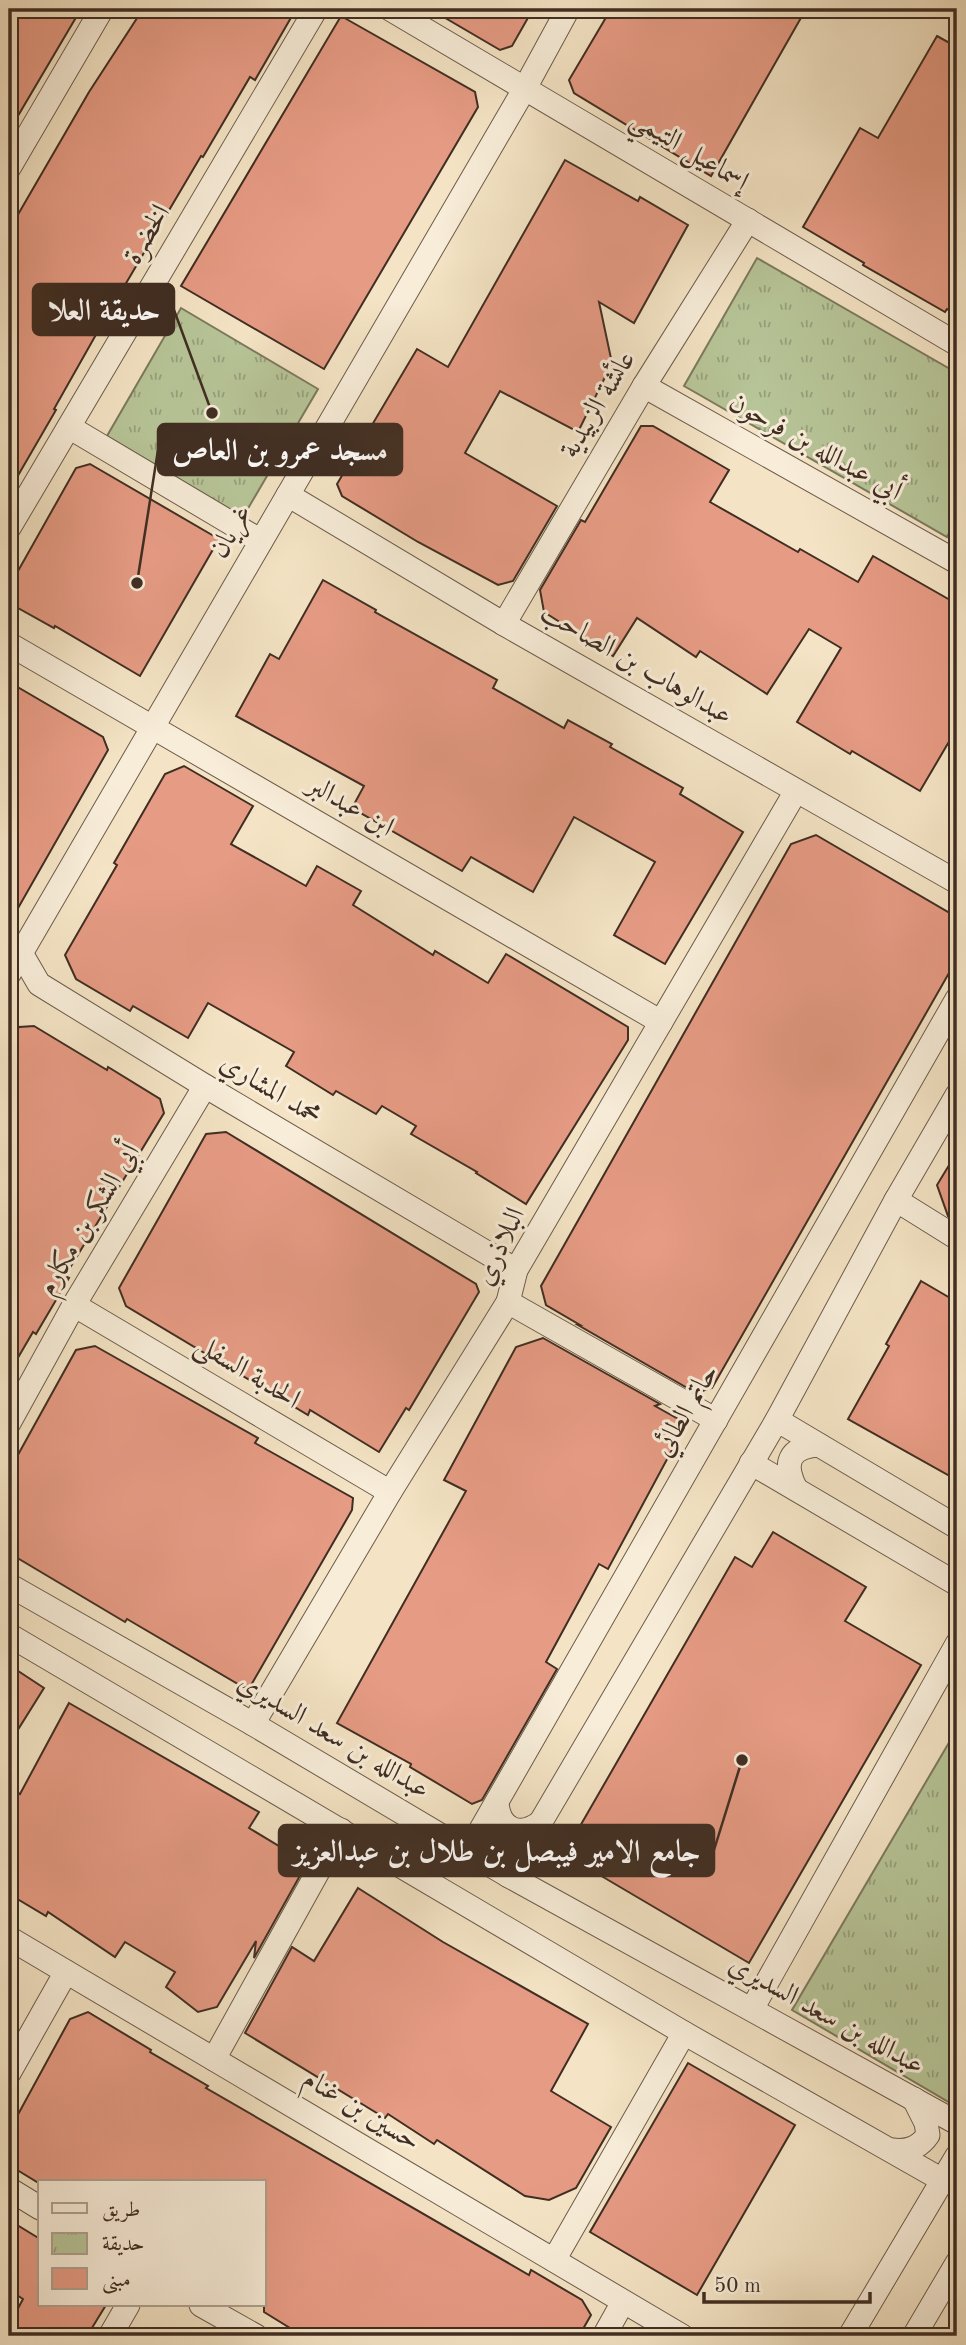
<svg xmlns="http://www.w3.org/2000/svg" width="966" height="2345" viewBox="0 0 966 2345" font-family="'Old Standard TT',Amiri,serif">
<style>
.park{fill:url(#park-tufts);stroke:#7c7a5e;stroke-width:2}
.building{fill:#e69b84;stroke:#402e23;stroke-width:2}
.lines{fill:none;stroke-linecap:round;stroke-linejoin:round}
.street-casing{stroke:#6d5c4c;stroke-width:25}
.street{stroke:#f8edd9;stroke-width:23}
.labels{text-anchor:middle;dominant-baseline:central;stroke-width:6;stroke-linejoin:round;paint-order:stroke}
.street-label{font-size:28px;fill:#402e23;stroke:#f8edd9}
.leader{fill:none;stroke:#402e23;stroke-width:2.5}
.callout-dot{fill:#402e23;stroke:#f8edd9;stroke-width:2.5}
.callout{fill:#402e23;stroke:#402e23;stroke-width:2.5}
.callout-label{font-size:30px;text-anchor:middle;font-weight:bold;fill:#fff}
</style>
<defs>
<pattern id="park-tufts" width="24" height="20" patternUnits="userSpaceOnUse" patternTransform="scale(1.75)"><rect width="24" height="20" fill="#b7c598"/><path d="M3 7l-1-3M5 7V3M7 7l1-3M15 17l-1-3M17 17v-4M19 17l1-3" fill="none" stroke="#96a07c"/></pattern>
</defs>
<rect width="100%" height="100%" fill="#f4e4c5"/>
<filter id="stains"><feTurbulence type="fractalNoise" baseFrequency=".00286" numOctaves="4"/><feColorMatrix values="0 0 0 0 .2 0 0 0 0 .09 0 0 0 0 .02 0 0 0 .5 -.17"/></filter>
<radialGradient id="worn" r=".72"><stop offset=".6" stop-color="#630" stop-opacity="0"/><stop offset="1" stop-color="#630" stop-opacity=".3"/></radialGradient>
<g class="park">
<path d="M 757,258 L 957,373 L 957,518 L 947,537 L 684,386 Z"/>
<path d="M 181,308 L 318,389 L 243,517 L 107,436 Z"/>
<path d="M 957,1729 L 957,2094 L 952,2104 L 792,2010 Z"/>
</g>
<g class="building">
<path d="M 9,9 L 81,9 L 9,131 Z"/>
<path d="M 143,9 L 296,9 L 255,80 L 250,77 L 203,157 L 201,156 L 102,324 L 54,409 L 56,410 L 9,491 L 9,230 L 89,92 Z"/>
<path d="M 430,9 L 533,9 L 512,46 L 500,50 Z"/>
<path d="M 611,9 L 806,9 L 711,176 L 574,93 L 569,80 Z"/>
<path d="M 341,16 L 475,92 L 478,107 L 324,369 L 181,286 Z"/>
<path d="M 937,36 L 957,47 L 957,315 L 947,309 L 945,312 L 863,265 L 864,263 L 803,227 L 860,128 L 878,138 Z"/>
<path d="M 565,160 L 638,201 L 640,197 L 688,225 L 634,323 L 599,302 L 612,363 L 578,432 L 500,391 L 465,453 L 557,506 L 513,581 L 498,585 L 418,542 L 342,496 L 337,484 L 417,349 L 448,367 Z"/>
<path d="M 641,426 L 653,426 L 729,470 L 710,502 L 798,552 L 800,549 L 858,582 L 873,556 L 957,604 L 957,728 L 920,791 L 852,751 L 850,754 L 797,722 L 841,648 L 809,629 L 767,694 L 700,651 L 696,657 L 637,618 L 613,656 L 544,612 L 540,590 L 581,520 L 585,522 Z"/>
<path d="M 90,464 L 219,539 L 140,676 L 55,626 L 54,628 L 9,603 L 9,587 L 76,468 Z"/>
<path d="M 323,580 L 376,610 L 375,612 L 497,680 L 493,688 L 564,728 L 568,720 L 612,744 L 610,747 L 683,788 L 680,794 L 743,832 L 665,964 L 614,935 L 655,862 L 574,817 L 533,892 L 471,857 L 462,871 L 352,808 L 364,786 L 236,716 L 270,654 L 279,659 Z"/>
<path d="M 9,682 L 103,737 L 108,750 L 9,924 Z"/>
<path d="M 184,766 L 253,806 L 231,844 L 306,886 L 317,866 L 361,891 L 353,905 L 433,955 L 435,951 L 488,983 L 506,954 L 628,1027 L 628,1040 L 526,1204 L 476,1173 L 477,1172 L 411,1134 L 416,1126 L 382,1106 L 376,1114 L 336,1091 L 333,1095 L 286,1066 L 294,1052 L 208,1003 L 188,1038 L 133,1006 L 130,1011 L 76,979 L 65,955 L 117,865 L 114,863 L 165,774 Z"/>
<path d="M 816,835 L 953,915 L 957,929 L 957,959 L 712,1388 L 696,1393 L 578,1325 L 580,1325 L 546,1305 L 541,1286 L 791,844 Z"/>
<path d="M 34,1026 L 107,1070 L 108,1067 L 160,1099 L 164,1113 L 65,1276 L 69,1278 L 36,1334 L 33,1332 L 9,1373 L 9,1044 L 19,1027 Z"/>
<path d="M 226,1132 L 476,1284 L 479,1292 L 409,1410 L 406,1408 L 379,1452 L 310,1410 L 308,1415 L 126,1306 L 119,1288 L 161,1214 L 206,1134 Z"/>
<path d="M 957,1152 L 957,1222 L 948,1216 L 937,1185 Z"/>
<path d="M 921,1281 L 957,1302 L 957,1480 L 848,1419 L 889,1346 L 886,1344 Z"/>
<path d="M 543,1338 L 660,1404 L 655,1406 L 680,1420 L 679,1437 L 608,1569 L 599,1564 L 546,1662 L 557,1669 L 482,1800 L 472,1804 L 410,1767 L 411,1764 L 337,1723 L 466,1491 L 444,1480 L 516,1347 Z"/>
<path d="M 95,1346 L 258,1438 L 255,1443 L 353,1498 L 352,1510 L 250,1687 L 243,1687 L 127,1619 L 125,1622 L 9,1553 L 9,1471 L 76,1350 Z"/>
<path d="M 773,1532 L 866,1587 L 845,1621 L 921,1665 L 749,1963 L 564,1854 L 735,1557 L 752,1567 Z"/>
<path d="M 9,1665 L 44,1688 L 9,1744 Z"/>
<path d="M 69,1703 L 259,1812 L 249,1828 L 307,1863 L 254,1958 L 256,1941 L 217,2007 L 198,2012 L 166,1987 L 175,1972 L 125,1942 L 115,1957 L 48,1912 L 46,1916 L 9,1894 L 9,1787 L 20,1794 Z"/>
<path d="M 358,1888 L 443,1942 L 588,2024 L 551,2091 L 611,2127 L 576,2188 L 549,2200 L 525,2196 L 437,2140 L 434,2144 L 388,2114 L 385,2118 L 245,2033 L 292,1947 L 314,1961 Z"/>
<path d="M 88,2012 L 151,2050 L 150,2052 L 208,2086 L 206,2088 L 529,2275 L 531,2270 L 582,2300 L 591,2315 L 579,2336 L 303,2336 L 264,2312 L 264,2182 L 37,2182 L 9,2165 L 9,2131 L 70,2019 Z"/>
<path d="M 688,2063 L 795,2125 L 697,2295 L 590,2232 Z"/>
<path d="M 9,2220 L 40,2239 L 40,2305 L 106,2305 L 87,2336 L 17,2336 L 9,2332 L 9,2325 L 23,2299 L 9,2290 Z"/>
</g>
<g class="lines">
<g class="street-casing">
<g id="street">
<path d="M 390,9 L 957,344"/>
<path d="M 9,168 L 102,9"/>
<path d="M 644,386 L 957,562"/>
<path d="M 69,427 L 261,541"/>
<path d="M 288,495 L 504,624 L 957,882"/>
<path d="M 9,528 L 316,9"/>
<path d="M 504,624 L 644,386 L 748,220"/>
<path d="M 9,644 L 661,1022"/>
<path d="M 12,948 L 21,953 L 39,984 L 205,1086 L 516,1270"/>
<path d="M 9,974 L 525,88 L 568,9"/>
<path d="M 896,1200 L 957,1238"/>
<path d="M 508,1302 L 716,1420"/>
<path d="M 74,1305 L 390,1492"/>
<path d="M 777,1420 L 957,1527"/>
<path d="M 9,1423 L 74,1305 L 205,1086"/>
<path d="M 751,1463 L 957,1584"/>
<path d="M 796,1489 C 783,1464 788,1447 819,1445"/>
<path d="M 9,1585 L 253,1724 L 509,1876 L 957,2123"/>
<path d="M 9,1635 L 684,2033 L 944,2181"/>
<path d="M 253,1724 L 390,1492 L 508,1302 L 516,1270 L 796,791"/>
<path d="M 497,1804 C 500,1830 520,1838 541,1822"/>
<path d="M 468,1852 L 957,999"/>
<path d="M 509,1876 L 777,1420 L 896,1200 L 957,1095"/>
<path d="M 9,1938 L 682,2336"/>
<path d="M 752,2009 L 957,1644"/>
<path d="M 214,2059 L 341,1830"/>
<path d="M 9,2073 L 66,1972"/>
<path d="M 892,2150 C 907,2152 919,2148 928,2135 L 926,2123 L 914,2099"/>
<path d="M 9,2189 L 40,2208"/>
<path d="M 554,2260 L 684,2033"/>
<path d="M 201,2305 L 256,2336"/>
<path d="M 110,2336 L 128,2305"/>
<path d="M 604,2336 L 623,2302"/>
<path d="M 850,2336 L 957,2156"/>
<path d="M 914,2336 L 957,2263"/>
</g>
</g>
<use href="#street" class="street"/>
</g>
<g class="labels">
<g class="street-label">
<text transform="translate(689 151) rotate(31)">إسماعيل التيمي</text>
<text transform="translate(148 235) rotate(-59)">الخضرة</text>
<text transform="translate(599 405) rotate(-59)">عائشة الزبيدية</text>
<text transform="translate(815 448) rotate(29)">أبي عبدالله بن فرحون</text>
<text transform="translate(232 532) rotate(-60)">غريان</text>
<text transform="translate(636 665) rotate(30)">عبدالوهاب بن الصاحب</text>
<text transform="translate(350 807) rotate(30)">ابن عبدالبر</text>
<text transform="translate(270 1090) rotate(31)">محمد المشاري</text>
<text transform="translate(90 1220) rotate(-59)">أبي الشكر بن مكارم</text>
<text transform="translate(501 1247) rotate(-65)">البلاذري</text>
<text transform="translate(247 1373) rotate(31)">الحدبة السفلى</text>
<text transform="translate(687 1411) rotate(-60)">حاتم الطائي</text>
<text transform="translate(333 1737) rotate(31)">عبدالله بن سعد السديري</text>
<text transform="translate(826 2016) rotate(29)">عبدالله بن سعد السديري</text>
<text transform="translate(361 2111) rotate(31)">حسين بن غنام</text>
</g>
</g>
<path class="leader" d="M212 413L174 310M137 583L158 450M742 1760L714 1850"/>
<g class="callout-dot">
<circle cx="212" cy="413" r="7"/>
<circle cx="137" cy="583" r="7"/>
<circle cx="742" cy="1760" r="7"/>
</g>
<g class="callout">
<rect x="33" y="284" width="141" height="51" rx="7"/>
<rect x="158" y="424" width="244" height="51" rx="7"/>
<rect x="279" y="1825" width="435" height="51" rx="7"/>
</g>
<g class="callout-label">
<text x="104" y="320">حديقة العلا</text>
<text x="280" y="460">مسجد عمرو بن العاص</text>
<text x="497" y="1861">جامع الامير فيبصل بن طلال بن عبدالعزيز</text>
</g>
<rect width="966" height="2345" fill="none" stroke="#f4e4c5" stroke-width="35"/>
<rect x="10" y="10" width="945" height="2324" fill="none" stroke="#402e23" stroke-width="3.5"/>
<rect x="18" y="18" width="931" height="2310" fill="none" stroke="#402e23" stroke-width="2"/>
<rect x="38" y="2180" width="228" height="126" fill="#f8edd9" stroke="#aea190" stroke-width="2"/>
<rect x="52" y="2203" width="35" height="10" fill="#f8edd9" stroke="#aea190" stroke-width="2"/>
<text x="102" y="2216" font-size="21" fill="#402e23">طريق</text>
<rect x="52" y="2233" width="35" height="21" fill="url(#park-tufts)" stroke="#aea190" stroke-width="2"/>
<text x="102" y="2250" font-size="21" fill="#402e23">حديقة</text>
<rect x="52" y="2268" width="35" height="21" fill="#e69b84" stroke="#aea190" stroke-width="2"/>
<text x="102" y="2286" font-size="21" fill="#402e23">مبنى</text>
<path d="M704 2292v10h166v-10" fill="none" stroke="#402e23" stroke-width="3.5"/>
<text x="714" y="2292" font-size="21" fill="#402e23" stroke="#f8edd9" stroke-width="5" paint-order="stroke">50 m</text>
<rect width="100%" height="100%" filter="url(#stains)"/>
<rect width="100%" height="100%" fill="url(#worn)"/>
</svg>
